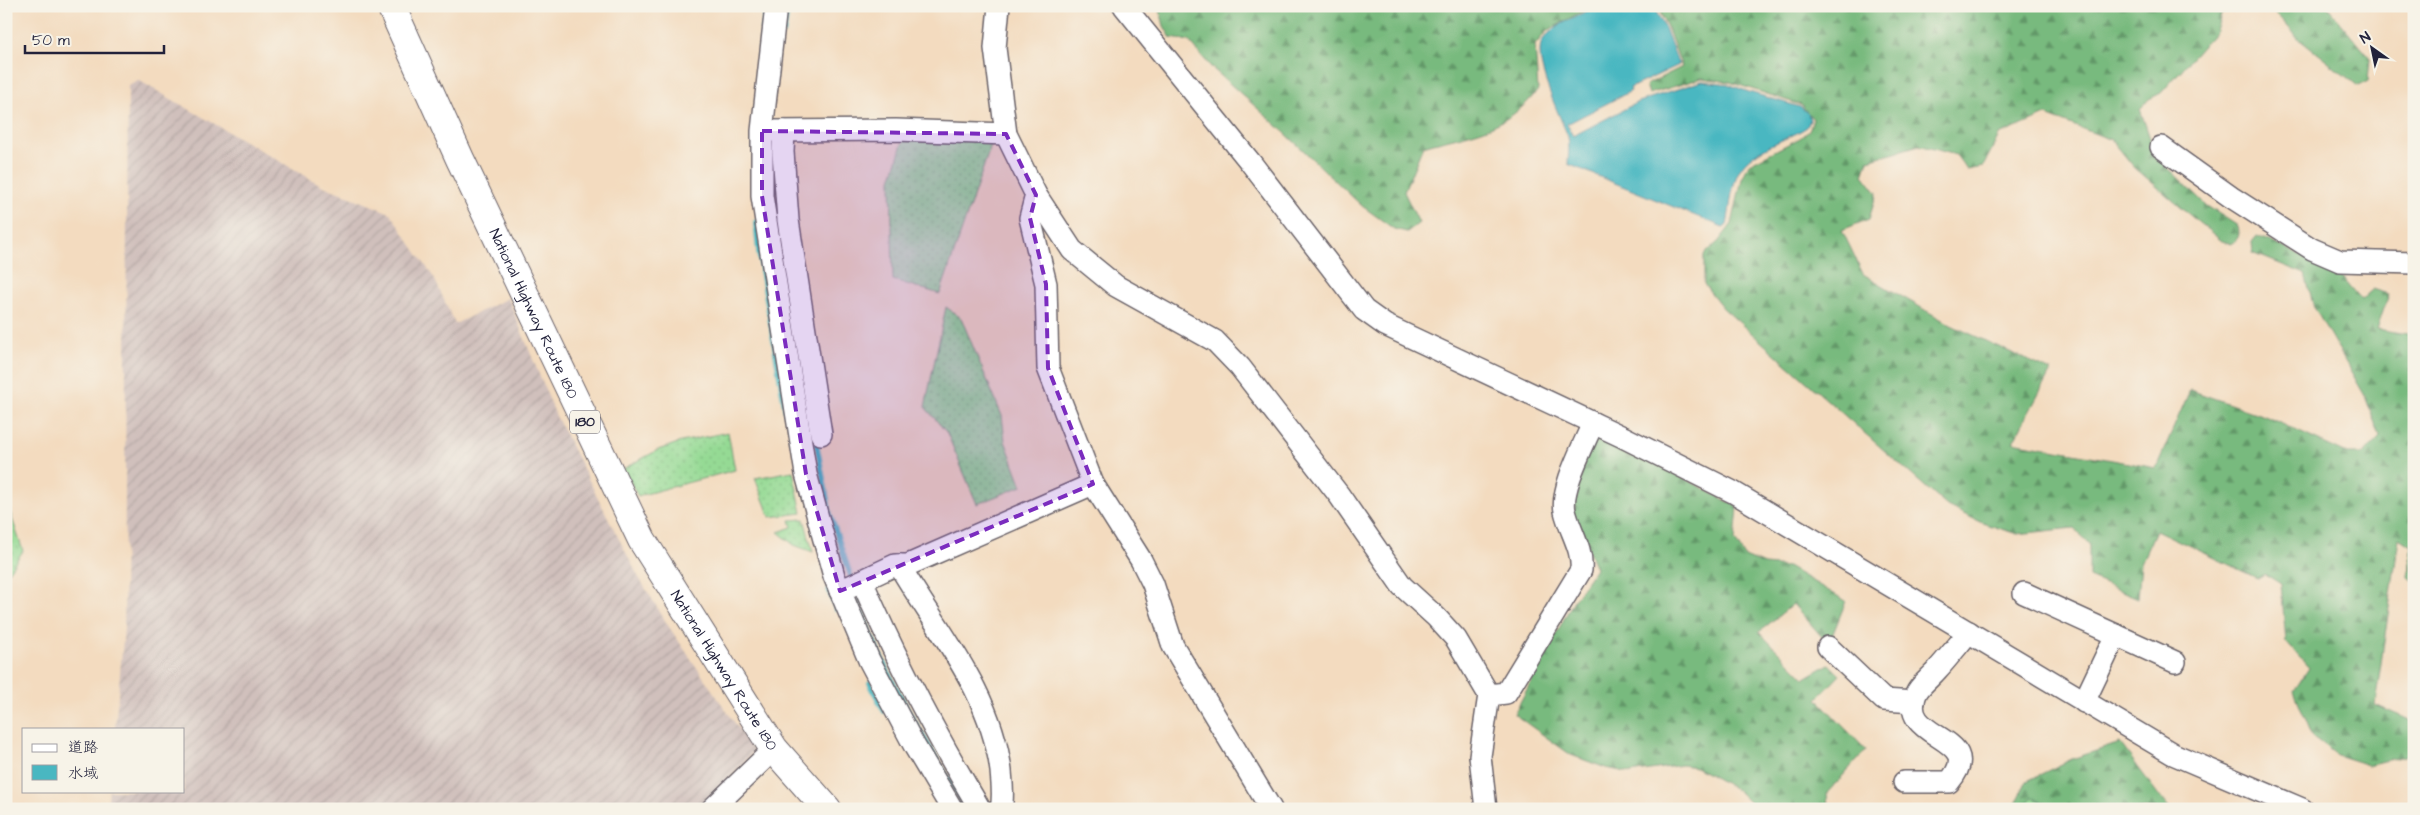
<svg xmlns="http://www.w3.org/2000/svg" width="2420" height="815" viewBox="0 0 2420 815" font-family="'Architects Daughter','Klee One',sans-serif">
<style>
.industrial{fill:url(#industrial-furrows)}
.grass{fill:url(#grass-dots);stroke:#5c7e68}
.forest{fill:url(#forest-firs);stroke:#4d6e5c}
.cemetery{fill:url(#cemetery-stones);stroke:#5c7e68}
.water{fill:#49b7c1;stroke:#366c7e}
.lines{fill:none;stroke-linecap:round;stroke-linejoin:round}
.stream{stroke:#49b7c1;stroke-width:5.5}
.minor-casing{stroke:#6b6369;stroke-width:24}
.highway-casing{stroke:#6b6369;stroke-width:30}
.minor{stroke:#fff;stroke-width:21}
.highway{stroke:#fff;stroke-width:28}
.marked{fill:#7b2cbf;fill-opacity:0.2;stroke:#7b2cbf;stroke-width:4;stroke-dasharray:10 6;stroke-linejoin:round}
.labels{text-anchor:middle;dominant-baseline:central;stroke-width:5;stroke-linejoin:round;paint-order:stroke}
.shield{fill:#f7f3e8;stroke:#62616f;stroke-width:1}
.shield-label{font-size:14px;font-weight:bold;fill:#22223b}
.street-label{font-size:15px;fill:#22223b;stroke:#f7f3e8}
</style>
<defs>
<pattern id="industrial-furrows" width="10" height="10" patternUnits="userSpaceOnUse" patternTransform="scale(1.25)"><rect width="10" height="10" fill="#d0c0bc"/><path d="M-1 1l2-2M0 10L10 0M9 11l2-2" fill="none" stroke="#b2a5a2"/></pattern>
<pattern id="grass-dots" width="8" height="8" patternUnits="userSpaceOnUse" patternTransform="scale(1.25)"><rect width="8" height="8" fill="#95da94"/><path d="M2 2h.1M6 6h.1" fill="none" stroke="#80bb80" stroke-width="1.8" stroke-linecap="round"/></pattern>
<pattern id="forest-firs" width="22" height="20" patternUnits="userSpaceOnUse" patternTransform="scale(1.25)"><rect width="22" height="20" fill="#78ba7e"/><path d="M5 1l3.5 6h-7zM16 11l3.5 6h-7z" fill="#629768"/></pattern>
<pattern id="cemetery-stones" width="16" height="16" patternUnits="userSpaceOnUse" patternTransform="scale(1.25)"><rect width="16" height="16" fill="#95da94"/><path d="M2 7V4a2 2 0 0 1 4 0v3zM10 15v-3a2 2 0 0 1 4 0v3z" fill="#80bb80"/></pattern>
</defs>
<rect width="100%" height="100%" fill="#f7f3e8"/>
<filter id="ink" filterUnits="userSpaceOnUse"><feTurbulence type="fractalNoise" baseFrequency=".02" numOctaves="2"/><feDisplacementMap in="SourceGraphic" scale="10" xChannelSelector="R" yChannelSelector="G"/><feConvolveMatrix kernelMatrix="1 2 1 2 8 2 1 2 1" color-interpolation-filters="sRGB"/></filter>
<filter id="wash" filterUnits="userSpaceOnUse"><feTurbulence type="fractalNoise" baseFrequency=".0096" numOctaves="4" result="noise"/><feDisplacementMap in="SourceGraphic" scale="20" xChannelSelector="R" yChannelSelector="G"/><feGaussianBlur stdDeviation="1.12" result="paint"/><feColorMatrix in="noise" values="0 0 0 0 0 0 0 0 0 0 0 0 0 0 0 0 0 1.4 0 .05"/><feComposite in="paint" operator="in"/></filter>
<g filter="url(#wash)">
<rect width="100%" height="100%" fill="#f3dbbf"/>
<path class="industrial" d="M 138,80 L 321,185 L 390,213 L 434,278 L 455,324 L 508,298 L 556,416 L 638,576 L 669,627 L 754,751 L 703,807 L 704,809 L 107,809 L 109,791 L 184,791 L 184,729 L 115,729 L 124,629 L 128,85 Z"/>
<g class="grass">
<path d="M 905,134 L 993,139 L 940,294 L 893,280 L 891,180 Z"/>
<path d="M 946,307 L 961,318 L 1002,416 L 1005,441 L 1022,486 L 977,504 L 947,433 L 925,407 Z"/>
<path d="M 728,432 L 735,470 L 638,496 L 623,469 L 658,450 L 681,442 Z"/>
<path d="M 793,471 L 802,513 L 770,517 L 755,478 Z"/>
<path d="M 6,500 L 23,551 L 6,575 Z"/>
<path d="M 804,519 L 813,552 L 794,545 L 778,532 L 792,527 L 790,520 Z"/>
</g>
<g class="forest">
<path d="M 1163,6 L 1592,6 L 1547,31 L 1535,45 L 1538,90 C 1505,132 1471,132 1423,146 L 1404,192 L 1419,223 L 1407,232 L 1394,229 L 1362,206 L 1284,132 L 1211,67 L 1189,41 L 1171,38 L 1164,26 L 1160,10 Z"/>
<path d="M 1657,6 L 2224,6 L 2216,31 L 2161,93 L 2149,99 L 2140,109 L 2156,156 L 2207,206 L 2238,226 C 2240,235 2239,238 2232,244 L 2222,241 L 2198,222 L 2134,167 L 2112,140 L 2046,115 L 1999,135 L 1983,167 L 1967,170 L 1956,155 L 1919,145 L 1868,160 L 1863,175 L 1877,193 L 1869,219 L 1842,230 L 1863,274 L 1951,325 L 2051,371 L 2013,442 L 2156,468 L 2190,390 L 2267,417 L 2347,454 L 2364,454 L 2380,437 L 2365,396 L 2314,307 L 2305,274 L 2253,253 L 2252,242 L 2257,236 L 2336,270 L 2361,300 L 2373,289 L 2389,294 L 2377,329 L 2414,335 L 2414,581 L 2409,577 L 2411,546 L 2399,538 L 2375,705 L 2414,722 L 2414,756 L 2408,755 L 2368,765 L 2337,755 L 2313,737 L 2294,691 L 2309,668 L 2286,642 L 2281,584 L 2265,574 L 2257,578 L 2156,530 L 2141,563 L 2138,598 L 2089,577 L 2089,544 L 2074,528 L 2017,534 L 1980,522 L 1947,506 L 1723,308 L 1704,284 L 1704,255 L 1719,241 L 1732,224 L 1742,179 L 1749,164 L 1800,138 L 1810,129 L 1813,119 L 1801,105 L 1730,82 L 1702,78 L 1649,94 L 1646,85 L 1682,67 L 1667,27 Z"/>
<path d="M 2269,6 L 2327,6 L 2370,58 L 2368,81 L 2358,86 L 2300,40 Z"/>
<path d="M 1595,439 L 1615,441 L 1738,507 L 1735,540 L 1745,557 L 1764,565 L 1788,567 L 1846,601 L 1832,636 L 1823,638 L 1793,604 L 1759,632 L 1805,678 L 1829,664 L 1840,675 L 1817,699 L 1866,750 L 1827,793 L 1828,809 L 1756,809 L 1737,790 L 1696,767 L 1682,765 L 1631,773 L 1606,768 L 1571,755 L 1514,714 L 1574,600 L 1596,568 L 1573,514 L 1586,454 Z"/>
<path d="M 2120,743 L 2169,809 L 2056,809 L 2032,798 L 2023,809 L 2011,809 L 2015,806 L 2027,781 L 2072,759 Z"/>
</g>
<path class="cemetery" d="M 2032,797 L 2056,809 L 2023,809 Z"/>
<path class="water" d="M 1597,6 L 1653,6 L 1665,28 L 1679,65 L 1630,88 L 1631,91 L 1567,124 L 1573,136 L 1638,102 L 1702,81 L 1728,84 L 1749,92 L 1800,107 L 1808,113 L 1810,120 L 1807,127 C 1785,142 1749,148 1737,175 C 1731,190 1730,210 1727,225 L 1723,227 L 1568,164 C 1568,156 1570,145 1568,137 C 1561,117 1529,56 1544,38 C 1556,24 1580,15 1597,6 Z"/>
<g class="lines">
<g class="stream">
<path d="M 784,31 L 788,6"/>
<path d="M 759,69 L 765,13"/>
<path d="M 756,222 L 759,253 L 786,413"/>
<path d="M 815,437 L 830,514 L 852,580"/>
<path d="M 854,589 C 879,667 924,740 967,809"/>
<path d="M 829,590 L 836,609"/>
<path d="M 870,683 L 884,711"/>
</g>
</g>
</g>
<g filter="url(#ink)">
<g class="lines">
<g class="minor-casing">
<g id="minor">
<path d="M 776,6 L 762,131 L 762,196 L 806,474 L 834,576 L 869,660 L 915,747 L 952,809"/>
<path d="M 999,6 L 995,48 L 1006,134 L 1036,195 L 1072,250 L 1116,286 L 1215,341 L 1240,367 L 1339,495 L 1402,586 L 1436,617 L 1456,639 L 1489,695 L 1480,756 L 1486,809"/>
<path d="M 1124,6 L 1251,163 L 1364,310 L 1385,325 L 1623,437 L 1733,492 L 2173,754 L 2302,809"/>
<path d="M 772,131 L 896,130 L 1006,134"/>
<path d="M 784,131 L 783,152 L 788,220 L 821,434"/>
<path d="M 2161,147 L 2231,197 L 2312,249 L 2340,261 L 2414,263"/>
<path d="M 1036,195 L 1030,218 L 1046,284 L 1048,368 L 1093,484 L 1141,560 L 1153,584 L 1173,646 L 1271,809"/>
<path d="M 899,565 C 938,632 991,691 1001,771 C 1002,785 1004,796 1001,809"/>
<path d="M 862,581 C 896,660 936,735 980,809"/>
<path d="M 840,591 L 895,565 L 908,565 L 1093,484"/>
<path d="M 2024,593 L 2175,662"/>
<path d="M 1828,647 L 1884,700 L 1914,702"/>
<path d="M 1489,695 L 1506,693 L 1581,570 C 1583,549 1570,532 1565,511 C 1560,489 1584,445 1593,423"/>
<path d="M 2084,702 L 2116,635"/>
<path d="M 1904,782 L 1949,782 C 1990,735 1896,741 1916,694 C 1919,686 1930,678 1936,671 C 1948,658 1958,645 1969,632"/>
<path d="M 712,809 L 774,749"/>
</g>
</g>
<g class="highway-casing">
<g id="highway">
<path id="s1" d="M 391,6 L 460,159 L 642,540 L 774,749 L 827,809"/>
</g>
</g>
<use href="#minor" class="minor"/>
<use href="#highway" class="highway"/>
</g>
</g>
<path class="marked" d="M 762,131 L 1006,134 L 1036,195 L 1030,218 L 1046,284 L 1048,368 L 1093,484 L 840,591 L 806,474 L 762,196 Z"/>
<g class="labels">
<rect class="shield" x="570" y="410.5" width="30" height="23" rx="4"/>
<g class="shield-label">
<text x="585" y="422">180</text>
</g>
<g class="street-label">
<text stroke="none"><textPath href="#s1" startOffset="339">National Highway Route 180</textPath></text>
<text stroke="none"><textPath href="#s1" startOffset="744">National Highway Route 180</textPath></text>
</g>
</g>
<rect width="2420" height="815" fill="none" stroke="#f7f3e8" stroke-width="25"/>
<rect x="22" y="728" width="162" height="65" fill="#f7f3e8" stroke="#a29fa3"/>
<rect x="32" y="744" width="25" height="8" fill="#ffffff" stroke="#a29fa3"/>
<text x="68" y="752" font-size="15" fill="#22223b">道路</text>
<rect x="32" y="765" width="25" height="15" fill="#49b7c1" stroke="#a29fa3"/>
<text x="68" y="778" font-size="15" fill="#22223b">水域</text>
<g transform="translate(2372 48) rotate(327)" stroke="#f7f3e8" stroke-width="4" paint-order="stroke">
<path d="M0-4L9 19L0 12L-9 19Z" fill="#22223b"/>
<text y="-8" font-size="14" font-weight="bold" text-anchor="middle" fill="#22223b">N</text>
</g>
<path d="M25 45v8h139v-8" fill="none" stroke="#22223b" stroke-width="2.5"/>
<text x="32" y="45" font-size="15" fill="#22223b" stroke="#f7f3e8" stroke-width="4" paint-order="stroke">50 m</text>
</svg>
